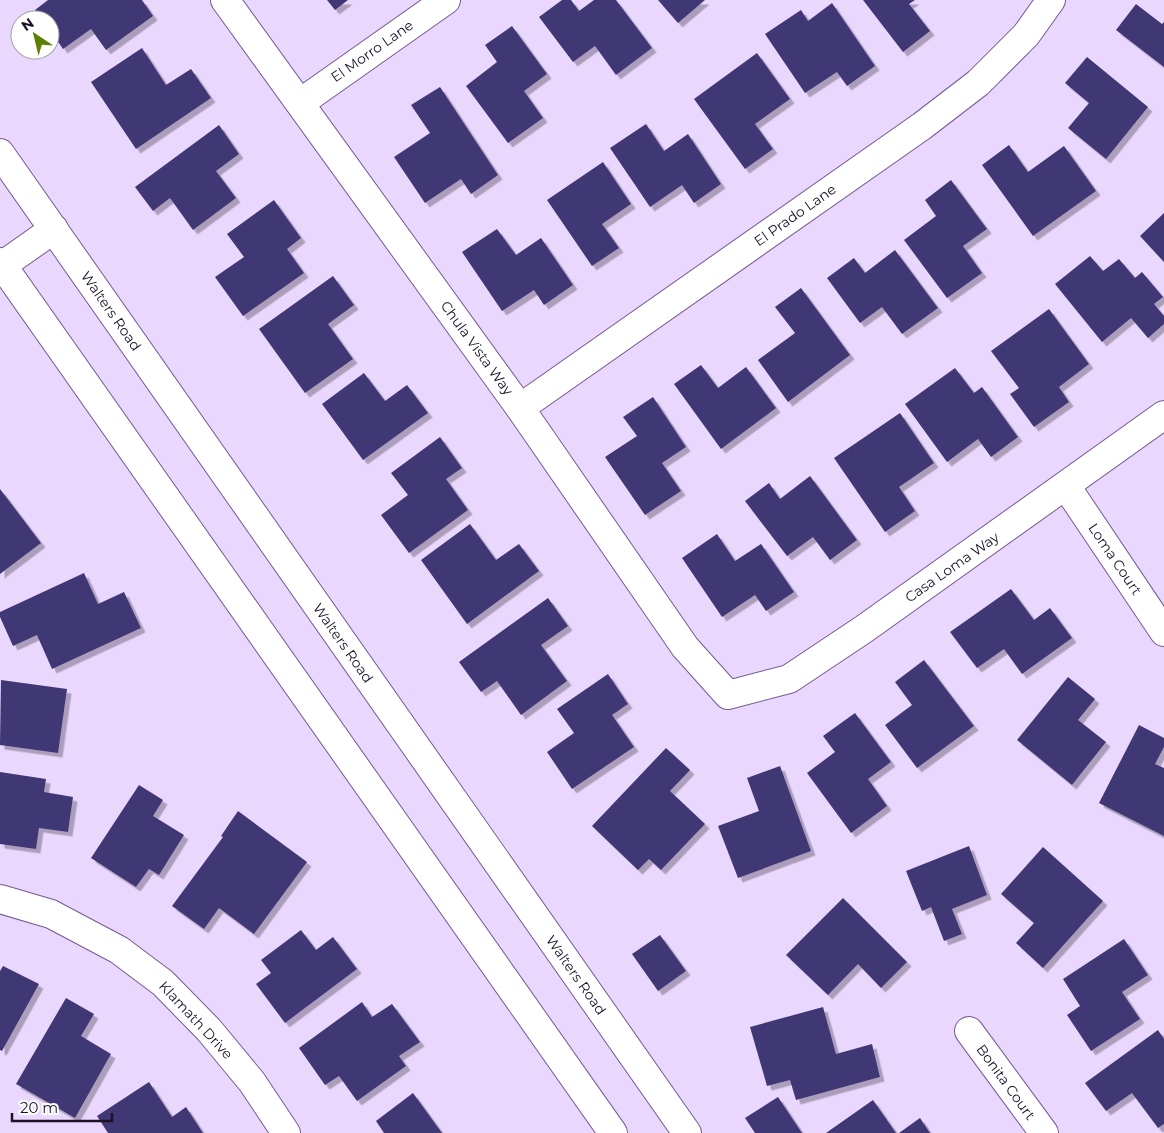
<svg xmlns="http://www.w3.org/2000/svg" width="1164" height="1133" viewBox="0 0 1164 1133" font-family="Montserrat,sans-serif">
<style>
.building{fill:#403774;filter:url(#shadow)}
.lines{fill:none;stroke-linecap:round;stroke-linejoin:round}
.minor-casing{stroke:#775a91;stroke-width:30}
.major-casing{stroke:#775a91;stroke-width:30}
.minor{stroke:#fff;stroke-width:28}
.major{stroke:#fff;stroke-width:28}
.labels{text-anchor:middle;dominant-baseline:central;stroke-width:5;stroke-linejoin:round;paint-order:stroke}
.street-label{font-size:14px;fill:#1d1127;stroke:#fff}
</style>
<defs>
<filter id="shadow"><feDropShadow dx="4.5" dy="4.5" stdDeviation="0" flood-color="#0004"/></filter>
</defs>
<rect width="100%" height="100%" fill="#ead7fd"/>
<g class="building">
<path d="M 48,0 L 142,0 L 153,16 L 106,50 L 91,29 L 63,49 L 50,30 L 50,20 L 43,20 L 35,10 Z"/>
<path d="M 327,0 L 348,0 L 335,10 Z"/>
<path d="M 562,0 L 571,0 L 579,11 L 594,0 L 616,0 L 652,48 L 616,75 L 595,46 L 573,62 L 539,17 Z"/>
<path d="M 658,0 L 705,0 L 678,23 Z"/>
<path d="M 863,0 L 915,0 L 909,4 L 930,31 L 903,52 Z"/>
<path d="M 832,3 L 875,66 L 847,86 L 837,72 L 805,93 L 765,34 L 801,10 L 808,21 Z"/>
<path d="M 1136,4 L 1162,24 L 1164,22 L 1164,67 L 1116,30 Z"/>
<path d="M 512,26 L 547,74 L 524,91 L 543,118 L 508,143 L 466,86 L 497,62 L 485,45 Z"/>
<path d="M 142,48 L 166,85 L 191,69 L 211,98 L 136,149 L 91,82 Z"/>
<path d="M 757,53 L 790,99 L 755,124 L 773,149 L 745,169 L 694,99 Z"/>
<path d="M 1087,57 L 1148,107 L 1106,159 L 1068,128 L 1089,103 L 1065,83 Z"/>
<path d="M 440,87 L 498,175 L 471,194 L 461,179 L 425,203 L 394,157 L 430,133 L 411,105 Z"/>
<path d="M 646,124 L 664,151 L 688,134 L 721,184 L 694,203 L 682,185 L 650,207 L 610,148 Z"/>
<path d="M 219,125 L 239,154 L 216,171 L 236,198 L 193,230 L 170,198 L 153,211 L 135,187 Z"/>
<path d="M 1009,145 L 1028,172 L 1064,146 L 1096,191 L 1033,236 L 982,165 Z"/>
<path d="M 603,162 L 631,204 L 602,224 L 619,248 L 592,266 L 547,200 Z"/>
<path d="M 951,180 L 987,229 L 963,246 L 982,273 L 947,298 L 904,240 L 936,216 L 925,200 Z"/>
<path d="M 274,200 L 301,238 L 287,249 L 304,273 L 243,316 L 215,277 L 244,257 L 227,234 Z"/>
<path d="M 1164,213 L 1164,262 L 1140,236 Z"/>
<path d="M 497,229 L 516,255 L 541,238 L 573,285 L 544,305 L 534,290 L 502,311 L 462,252 Z"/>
<path d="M 895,250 L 938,308 L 902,334 L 882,307 L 860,323 L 827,278 L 854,258 L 865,273 Z"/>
<path d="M 1090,256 L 1103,271 L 1119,259 L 1135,278 L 1142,272 L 1163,297 L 1154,304 L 1164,316 L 1164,324 L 1148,338 L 1131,318 L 1102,342 L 1055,284 Z"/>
<path d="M 333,276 L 354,305 L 328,324 L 353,359 L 305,393 L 259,329 Z"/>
<path d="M 801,288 L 850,355 L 788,402 L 758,360 L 795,333 L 775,307 Z"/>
<path d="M 1049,309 L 1089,364 L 1059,387 L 1069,402 L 1034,427 L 1010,394 L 1019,388 L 991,351 Z"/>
<path d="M 701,365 L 718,388 L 746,367 L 776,408 L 721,449 L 674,384 Z"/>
<path d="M 955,368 L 974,393 L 982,387 L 1018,437 L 991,457 L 978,439 L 947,462 L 905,404 Z"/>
<path d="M 364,373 L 385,401 L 407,385 L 428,413 L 363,460 L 322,404 Z"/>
<path d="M 653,397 L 686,447 L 662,463 L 681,491 L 645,515 L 605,457 L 637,436 L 623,417 Z"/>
<path d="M 900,413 L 934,463 L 899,487 L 915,511 L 885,532 L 834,458 Z"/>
<path d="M 440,437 L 462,468 L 446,479 L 468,510 L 409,553 L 381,515 L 408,495 L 391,473 Z"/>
<path d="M 810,476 L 857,540 L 830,560 L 813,537 L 787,556 L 745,501 L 769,483 L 780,499 Z"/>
<path d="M 0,489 L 41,543 L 0,574 Z"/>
<path d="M 470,524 L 496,560 L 519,544 L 539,571 L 467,624 L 421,560 Z"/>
<path d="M 717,534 L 735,561 L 761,544 L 794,592 L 766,611 L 755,595 L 722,617 L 682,558 Z"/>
<path d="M 84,573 L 98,604 L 124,592 L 141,628 L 52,669 L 37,635 L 13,646 L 0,617 L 0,612 Z"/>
<path d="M 1011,589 L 1034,620 L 1050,608 L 1072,638 L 1022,674 L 1004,649 L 977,668 L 950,632 Z"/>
<path d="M 548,598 L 568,626 L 541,645 L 567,681 L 521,715 L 497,681 L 481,692 L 459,662 Z"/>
<path d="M 924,660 L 974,726 L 917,768 L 885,725 L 912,705 L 895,682 Z"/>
<path d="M 608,674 L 628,704 L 612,715 L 634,747 L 572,789 L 547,752 L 574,733 L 557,709 Z"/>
<path d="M 1068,677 L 1095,699 L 1078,720 L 1106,742 L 1072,785 L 1017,740 Z"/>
<path d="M 1,680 L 67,689 L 58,753 L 0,745 Z"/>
<path d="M 855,713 L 891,762 L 868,779 L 887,806 L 851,833 L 807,773 L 835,752 L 823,736 Z"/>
<path d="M 1139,725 L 1164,738 L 1164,747 L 1155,764 L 1164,768 L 1164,836 L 1099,803 Z"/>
<path d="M 666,748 L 690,770 L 670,791 L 705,824 L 661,870 L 649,859 L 638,870 L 592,826 Z"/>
<path d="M 780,766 L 811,851 L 738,878 L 718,826 L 759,811 L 747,778 Z"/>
<path d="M 0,772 L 46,779 L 44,792 L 73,797 L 68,832 L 39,828 L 36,849 L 0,844 Z"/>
<path d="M 139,785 L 163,800 L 153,816 L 184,835 L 159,875 L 149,869 L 136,887 L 91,858 Z"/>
<path d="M 238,811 L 307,862 L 254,934 L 219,908 L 204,929 L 172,906 L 223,837 L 221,836 Z"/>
<path d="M 969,846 L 987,895 L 952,909 L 962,934 L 944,941 L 931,907 L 922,911 L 906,871 Z"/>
<path d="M 1043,847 L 1103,901 L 1043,968 L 1016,943 L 1034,923 L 1001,894 Z"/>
<path d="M 843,898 L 907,962 L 881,988 L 858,964 L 828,995 L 786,955 Z"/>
<path d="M 301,930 L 316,950 L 333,937 L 357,969 L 285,1023 L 256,984 L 271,973 L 261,960 Z"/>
<path d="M 660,935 L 686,971 L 658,991 L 632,954 Z"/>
<path d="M 1124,939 L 1148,975 L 1122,992 L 1140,1019 L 1091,1051 L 1067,1015 L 1080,1006 L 1063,979 Z"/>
<path d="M 3,966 L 39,984 L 2,1051 L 0,1050 L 0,971 Z"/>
<path d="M 66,998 L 94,1014 L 81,1036 L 111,1054 L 75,1118 L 16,1084 Z"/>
<path d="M 362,1002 L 372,1017 L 392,1004 L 420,1042 L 399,1056 L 406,1066 L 357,1101 L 339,1076 L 325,1085 L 299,1048 Z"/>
<path d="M 823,1007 L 836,1054 L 872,1044 L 880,1077 L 796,1100 L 790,1080 L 767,1086 L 750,1027 Z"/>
<path d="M 1158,1030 L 1164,1039 L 1164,1124 L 1158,1128 L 1132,1093 L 1106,1111 L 1085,1083 Z"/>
<path d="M 149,1082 L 172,1117 L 186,1107 L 203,1133 L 108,1133 L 97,1116 Z"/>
<path d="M 413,1093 L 442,1133 L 384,1133 L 376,1121 Z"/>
<path d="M 778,1097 L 802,1133 L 755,1133 L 745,1118 Z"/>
<path d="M 873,1100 L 896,1133 L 826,1133 Z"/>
<path d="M 920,1118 L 930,1133 L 899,1133 Z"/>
</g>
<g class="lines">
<g class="minor-casing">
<g id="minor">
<path d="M 225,0 L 520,408 L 685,647 L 728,695 L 789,679 L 864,629 L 1164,415"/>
<path d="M 300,103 L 446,0"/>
<path d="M 0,267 L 54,229"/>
<path d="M 520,408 L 922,126 L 978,83 L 1026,35 L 1051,0"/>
<path d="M 1066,486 L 1164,632"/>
<path d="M 0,899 L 51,914 L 119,950 L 163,983 L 209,1030 L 252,1082 L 286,1133"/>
<path d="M 969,1031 L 1044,1133"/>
</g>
</g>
<g class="major-casing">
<g id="major">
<path d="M 0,153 L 687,1133"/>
<path d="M 0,262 L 613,1133"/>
</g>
</g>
<use href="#minor" class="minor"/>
<use href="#major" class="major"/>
</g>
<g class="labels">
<g class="street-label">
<text transform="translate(372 51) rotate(-35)">El Morro Lane</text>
<text transform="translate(795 215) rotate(-35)">El Prado Lane</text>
<text transform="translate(111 311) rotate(55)">Walters Road</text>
<text transform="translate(477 348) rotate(54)">Chula Vista Way</text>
<text transform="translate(1115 559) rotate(56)">Loma Court</text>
<text transform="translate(952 567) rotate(-35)">Casa Loma Way</text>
<text transform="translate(343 643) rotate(55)">Walters Road</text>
<text transform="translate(576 975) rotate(55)">Walters Road</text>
<text transform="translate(196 1020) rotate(47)">Klamath Drive</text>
<text transform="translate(1006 1082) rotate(54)">Bonita Court</text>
</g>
</g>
<g transform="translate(35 35) rotate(325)"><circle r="24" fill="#ffffff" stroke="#a5a0a9"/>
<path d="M0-4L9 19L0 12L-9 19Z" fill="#5a8100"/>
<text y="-8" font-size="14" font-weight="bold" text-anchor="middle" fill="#1d1127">N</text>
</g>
<path d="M12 1113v8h100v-8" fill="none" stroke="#1d1127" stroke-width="2.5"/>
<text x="20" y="1113" font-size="15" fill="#1d1127" stroke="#ffffff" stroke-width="4" paint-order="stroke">20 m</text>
</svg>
